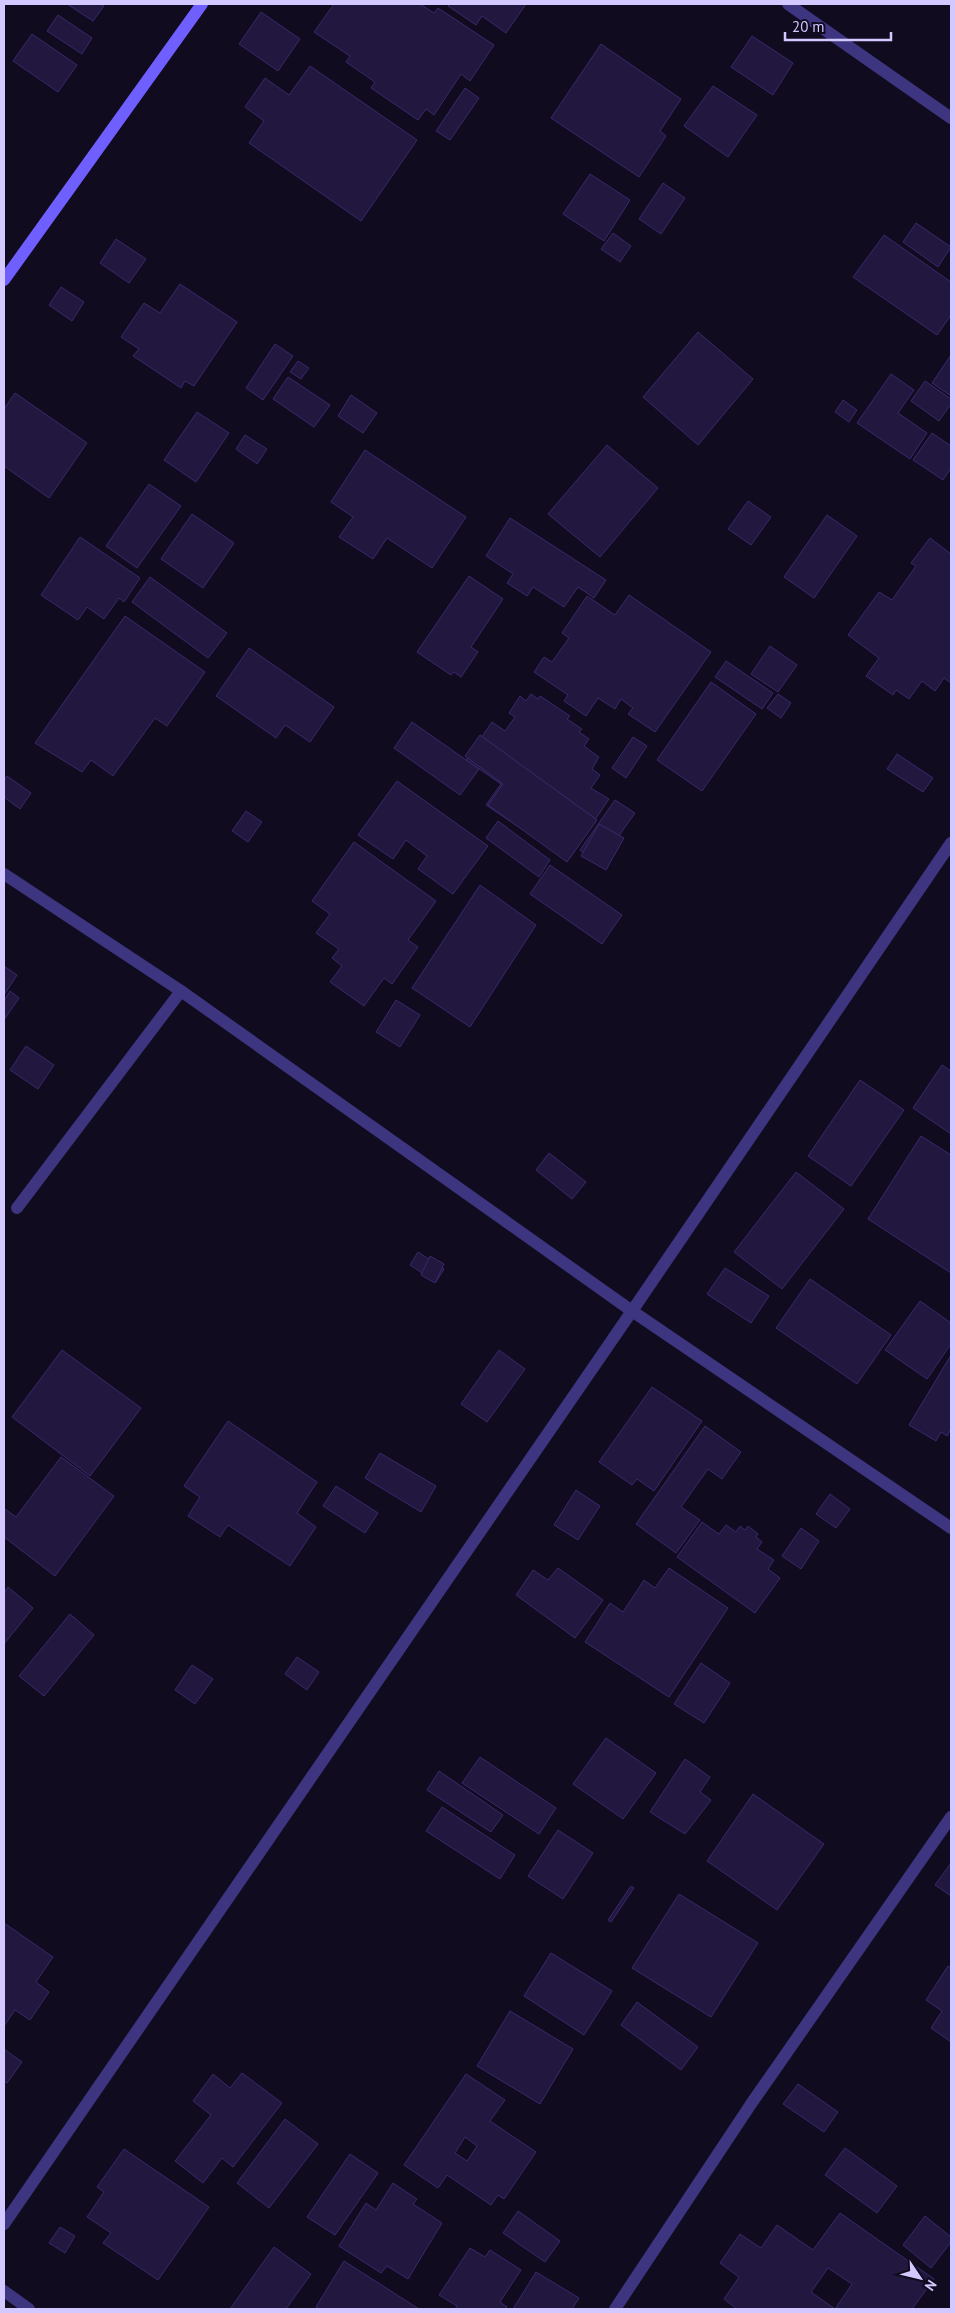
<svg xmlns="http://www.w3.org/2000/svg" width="955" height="2313" viewBox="0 0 955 2313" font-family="'PT Sans',sans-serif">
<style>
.building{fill:#22173f;stroke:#3b286c;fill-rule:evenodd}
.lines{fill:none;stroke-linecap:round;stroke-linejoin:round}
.street{stroke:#3d357f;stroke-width:12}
.secondary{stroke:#705fff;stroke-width:12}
</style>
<rect width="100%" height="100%" fill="#100b1e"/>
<g class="building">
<path d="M 67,4 L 100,4 L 104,6 L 93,21 Z"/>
<path d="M 334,4 L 420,4 L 434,13 L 438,8 L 494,45 L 470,81 L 461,74 L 434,115 L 426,109 L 418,120 L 371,88 L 375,82 L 346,62 L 350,56 L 314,32 Z"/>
<path d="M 450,4 L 526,4 L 506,33 L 482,16 L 476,25 L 448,6 Z"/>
<path d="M 261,12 L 300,39 L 278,71 L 239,44 Z"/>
<path d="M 58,15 L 92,38 L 82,54 L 47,31 Z"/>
<path d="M 32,34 L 77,65 L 58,92 L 13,61 Z"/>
<path d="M 752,36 L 793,63 L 773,95 L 731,67 Z"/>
<path d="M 601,44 L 681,99 L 660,131 L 666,136 L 639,177 L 551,118 Z"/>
<path d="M 310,66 L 417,140 L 361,221 L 249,143 L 264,121 L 245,107 L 265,78 L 289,95 Z"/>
<path d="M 713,86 L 757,115 L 728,157 L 684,126 Z"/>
<path d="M 465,88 L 479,98 L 450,140 L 436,131 Z"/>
<path d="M 590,174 L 630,200 L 604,241 L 563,214 Z"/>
<path d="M 663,183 L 685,198 L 661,234 L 639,219 Z"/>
<path d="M 916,223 L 951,247 L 938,267 L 903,242 Z"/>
<path d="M 613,233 L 631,246 L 620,262 L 601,249 Z"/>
<path d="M 884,235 L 951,282 L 951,315 L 937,335 L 853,277 Z"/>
<path d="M 116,239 L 146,259 L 129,283 L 100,263 Z"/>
<path d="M 180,284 L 237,322 L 194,386 L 185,381 L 181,388 L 133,356 L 139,349 L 121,337 L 144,303 L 160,313 Z"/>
<path d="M 61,287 L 84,302 L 72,321 L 49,305 Z"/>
<path d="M 698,332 L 753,379 L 698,445 L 643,397 Z"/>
<path d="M 275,344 L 293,356 L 263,400 L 246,388 Z"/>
<path d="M 951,355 L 951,396 L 932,383 Z"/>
<path d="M 298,361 L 309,368 L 301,379 L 290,372 Z"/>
<path d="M 891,374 L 914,390 L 898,413 L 927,433 L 910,459 L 857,423 Z"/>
<path d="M 288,377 L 330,405 L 314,427 L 273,399 Z"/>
<path d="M 925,381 L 951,399 L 951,404 L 939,421 L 911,401 Z"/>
<path d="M 15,393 L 87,443 L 49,498 L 4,466 L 4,409 Z"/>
<path d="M 351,395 L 377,413 L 363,433 L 338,416 Z"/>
<path d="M 843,400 L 857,410 L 849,422 L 835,412 Z"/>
<path d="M 197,412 L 229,433 L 196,482 L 164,460 Z"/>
<path d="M 932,433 L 951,446 L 951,468 L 943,480 L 913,460 Z"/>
<path d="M 245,435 L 267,449 L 257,464 L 236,449 Z"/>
<path d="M 607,445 L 658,488 L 600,557 L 548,514 Z"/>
<path d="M 365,450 L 466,517 L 432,568 L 387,538 L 373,559 L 339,537 L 353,517 L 331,502 Z"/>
<path d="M 149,484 L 181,506 L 137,568 L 106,546 Z"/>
<path d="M 748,501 L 771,517 L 751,545 L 728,529 Z"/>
<path d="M 192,514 L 234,543 L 203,588 L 161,559 Z"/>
<path d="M 827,515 L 857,536 L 814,598 L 784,577 Z"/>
<path d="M 510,518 L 606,580 L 594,598 L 578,587 L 564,607 L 533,587 L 527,596 L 507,583 L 513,574 L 486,556 Z"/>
<path d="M 80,537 L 140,578 L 124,602 L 119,598 L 104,619 L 87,607 L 78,620 L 41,595 Z"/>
<path d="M 930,538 L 951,554 L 951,683 L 944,678 L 935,691 L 922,681 L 909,699 L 896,690 L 893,695 L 866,676 L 879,658 L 848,635 L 879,592 L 892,600 L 916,566 L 911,563 Z"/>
<path d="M 469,576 L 503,599 L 471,647 L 478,652 L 461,677 L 454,672 L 451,675 L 417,652 Z"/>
<path d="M 150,577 L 227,633 L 208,658 L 132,602 Z"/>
<path d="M 629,595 L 711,652 L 655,732 L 628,714 L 633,708 L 621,699 L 615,709 L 598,698 L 586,716 L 564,701 L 568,695 L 534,672 L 544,657 L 552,662 L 569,638 L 562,633 L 587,596 L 615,615 Z"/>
<path d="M 125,616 L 205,672 L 167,726 L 155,718 L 113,776 L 91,760 L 82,772 L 35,743 Z"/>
<path d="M 770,646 L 797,665 L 778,692 L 751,674 Z"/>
<path d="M 249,648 L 334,707 L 310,742 L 285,725 L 276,738 L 216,696 Z"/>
<path d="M 726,661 L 773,693 L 762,709 L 715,677 Z"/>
<path d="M 711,682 L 756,714 L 702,791 L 657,760 Z"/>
<path d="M 531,694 L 538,699 L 540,696 L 570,716 L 567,719 L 582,729 L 579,732 L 589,739 L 584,746 L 599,757 L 592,769 L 600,775 L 591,788 L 609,799 L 568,860 L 486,805 L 501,784 L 466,760 L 492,722 L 505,731 L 515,717 L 509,713 L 520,696 L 526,701 Z"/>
<path d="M 778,694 L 791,703 L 781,718 L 767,708 Z"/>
<path d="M 412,722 L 479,769 L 460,795 L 394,748 Z"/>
<path d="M 480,735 L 597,820 L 567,862 L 488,805 L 503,784 L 465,756 Z"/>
<path d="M 633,737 L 647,746 L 626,778 L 612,768 Z"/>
<path d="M 897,754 L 933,778 L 923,792 L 887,769 Z"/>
<path d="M 7,776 L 31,793 L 20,809 L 4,797 L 4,781 Z"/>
<path d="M 397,781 L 488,846 L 453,894 L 418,869 L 427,856 L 406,840 L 393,859 L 358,835 Z"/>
<path d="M 615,800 L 635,813 L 599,864 L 580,850 Z"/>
<path d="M 246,811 L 262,822 L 248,842 L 232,831 Z"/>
<path d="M 498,821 L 550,860 L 539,877 L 486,838 Z"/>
<path d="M 599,824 L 624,838 L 606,870 L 581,856 Z"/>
<path d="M 354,842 L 436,901 L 408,940 L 418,947 L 392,984 L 384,978 L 364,1006 L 330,982 L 342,966 L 332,958 L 339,949 L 316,933 L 330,914 L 312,901 Z"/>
<path d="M 550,865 L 622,915 L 602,944 L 530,894 Z"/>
<path d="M 480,885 L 536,925 L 470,1027 L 412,988 Z"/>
<path d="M 4,966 L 17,975 L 4,995 Z"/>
<path d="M 10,991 L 19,998 L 4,1020 L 4,1001 Z"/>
<path d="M 396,1000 L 420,1015 L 400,1047 L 376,1032 Z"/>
<path d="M 26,1046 L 54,1065 L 38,1089 L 10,1070 Z"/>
<path d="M 942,1065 L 951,1071 L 951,1134 L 913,1108 Z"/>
<path d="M 860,1080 L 904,1110 L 851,1186 L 808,1156 Z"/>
<path d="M 921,1136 L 951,1155 L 951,1273 L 868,1219 Z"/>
<path d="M 549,1153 L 586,1182 L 572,1199 L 536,1170 Z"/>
<path d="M 796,1172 L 844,1209 L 782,1289 L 734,1252 Z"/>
<path d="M 418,1252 L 444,1269 L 436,1282 L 410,1265 Z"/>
<path d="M 430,1256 L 444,1264 L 435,1283 L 421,1275 Z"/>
<path d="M 725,1268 L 769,1296 L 751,1323 L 707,1294 Z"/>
<path d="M 810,1279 L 891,1335 L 857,1384 L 776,1328 Z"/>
<path d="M 920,1301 L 951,1323 L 951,1344 L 927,1379 L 885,1350 Z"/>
<path d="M 62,1350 L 141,1408 L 90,1476 L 12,1417 Z"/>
<path d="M 499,1350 L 525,1369 L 487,1422 L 461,1404 Z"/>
<path d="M 951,1355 L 951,1429 L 947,1436 L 941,1432 L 936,1441 L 909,1425 Z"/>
<path d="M 652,1387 L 702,1421 L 654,1491 L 637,1479 L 632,1485 L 599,1462 Z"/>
<path d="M 228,1421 L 317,1482 L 297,1513 L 316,1527 L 290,1566 L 228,1525 L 220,1537 L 188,1516 L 200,1497 L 184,1486 Z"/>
<path d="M 705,1426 L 741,1452 L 722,1479 L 708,1469 L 681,1507 L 700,1520 L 676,1553 L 636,1524 Z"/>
<path d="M 380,1453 L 436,1486 L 421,1512 L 365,1478 Z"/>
<path d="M 61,1457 L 114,1496 L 55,1576 L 4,1537 L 4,1511 L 5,1509 L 16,1517 Z"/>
<path d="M 336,1486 L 378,1513 L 365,1533 L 323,1506 Z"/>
<path d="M 576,1490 L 600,1506 L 578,1540 L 554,1525 Z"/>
<path d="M 830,1494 L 850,1509 L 836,1528 L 816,1514 Z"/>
<path d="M 702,1522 L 719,1534 L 726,1525 L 736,1532 L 740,1526 L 745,1530 L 748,1526 L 758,1534 L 756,1537 L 762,1542 L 757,1549 L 774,1560 L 768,1569 L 780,1578 L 755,1613 L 677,1557 Z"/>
<path d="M 801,1528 L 819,1541 L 801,1569 L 782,1556 Z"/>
<path d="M 558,1568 L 603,1600 L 575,1638 L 516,1595 L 533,1570 L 548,1580 Z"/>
<path d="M 669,1568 L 728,1608 L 669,1697 L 585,1642 L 610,1603 L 623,1612 L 644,1580 L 655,1588 Z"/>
<path d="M 8,1587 L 33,1608 L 4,1644 L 4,1593 Z"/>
<path d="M 70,1614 L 94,1635 L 44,1696 L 19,1676 Z"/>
<path d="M 297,1657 L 319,1672 L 307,1690 L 285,1674 Z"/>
<path d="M 701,1663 L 730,1683 L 704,1723 L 674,1704 Z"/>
<path d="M 192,1665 L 213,1679 L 195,1704 L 175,1690 Z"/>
<path d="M 606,1738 L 656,1773 L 623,1819 L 573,1784 Z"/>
<path d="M 480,1757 L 556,1808 L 539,1834 L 462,1783 Z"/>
<path d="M 685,1759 L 710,1777 L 700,1792 L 711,1800 L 685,1834 L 650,1812 Z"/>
<path d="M 439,1771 L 503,1815 L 491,1832 L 427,1790 Z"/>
<path d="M 753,1794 L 824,1844 L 777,1910 L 707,1861 Z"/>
<path d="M 442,1807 L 515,1855 L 500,1879 L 426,1831 Z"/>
<path d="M 558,1830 L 593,1853 L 563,1899 L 528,1876 Z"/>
<path d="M 951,1863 L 951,1896 L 935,1885 Z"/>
<path d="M 631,1886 L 634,1888 L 611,1922 L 608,1920 Z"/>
<path d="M 679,1894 L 758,1943 L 711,2017 L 632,1968 Z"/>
<path d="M 4,1923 L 53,1957 L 36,1982 L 49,1992 L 30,2020 L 15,2010 L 4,2026 Z"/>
<path d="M 551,1953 L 612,1991 L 584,2035 L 524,1996 Z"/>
<path d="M 948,1966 L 951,1968 L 951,2042 L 931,2028 L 942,2011 L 926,2000 Z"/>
<path d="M 637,2002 L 698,2047 L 681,2070 L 621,2025 Z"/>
<path d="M 510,2011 L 573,2049 L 540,2104 L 477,2066 Z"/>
<path d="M 4,2049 L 22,2062 L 7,2083 L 4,2081 Z"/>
<path d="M 242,2073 L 282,2103 L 233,2167 L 222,2158 L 203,2183 L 175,2161 L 211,2115 L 193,2101 L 213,2074 L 230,2088 Z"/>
<path d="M 466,2074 L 505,2100 L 490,2121 L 536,2152 L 504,2199 L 498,2195 L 491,2205 L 447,2175 L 438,2188 L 404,2165 ZM 465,2137 L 477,2146 L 467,2161 L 455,2153 Z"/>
<path d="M 798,2084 L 838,2112 L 824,2132 L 783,2104 Z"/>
<path d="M 285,2119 L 318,2144 L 269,2208 L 237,2183 Z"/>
<path d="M 845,2148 L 897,2186 L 877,2213 L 825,2175 Z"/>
<path d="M 124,2149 L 209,2207 L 158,2280 L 103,2243 L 111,2233 L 87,2217 L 104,2192 L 97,2187 Z"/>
<path d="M 350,2154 L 378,2173 L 335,2235 L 307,2217 Z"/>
<path d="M 393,2183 L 417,2199 L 413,2204 L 442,2223 L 408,2279 L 387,2266 L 381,2273 L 339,2246 L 366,2203 L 376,2210 Z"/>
<path d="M 518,2211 L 560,2241 L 545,2262 L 503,2233 Z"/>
<path d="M 840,2213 L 934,2279 L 912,2309 L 737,2309 L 724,2299 L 739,2277 L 720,2263 L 740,2234 L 761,2248 L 777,2225 L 813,2250 ZM 828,2268 L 852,2284 L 835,2309 L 811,2292 Z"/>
<path d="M 925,2216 L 951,2237 L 951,2242 L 931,2268 L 903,2245 Z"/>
<path d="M 60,2227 L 75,2236 L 65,2253 L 49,2243 Z"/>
<path d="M 274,2247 L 311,2274 L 286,2309 L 230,2309 Z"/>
<path d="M 470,2248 L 485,2257 L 490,2250 L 521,2270 L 500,2302 L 507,2307 L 505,2309 L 455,2309 L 457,2306 L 439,2295 Z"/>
<path d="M 344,2261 L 419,2309 L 320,2309 L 316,2307 Z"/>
<path d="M 536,2272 L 579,2298 L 572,2309 L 513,2309 Z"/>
</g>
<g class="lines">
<g class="street">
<path d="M 788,4 L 951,118"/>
<path d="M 4,874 L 181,991 L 632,1311 L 951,1528"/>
<path d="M 17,1208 L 181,991"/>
<path d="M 4,2224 L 632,1311 L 951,843"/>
<path d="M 4,2291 L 29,2309"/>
<path d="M 615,2309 L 751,2104 L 951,1817"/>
</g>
<path class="secondary" d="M 4,280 L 202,4"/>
</g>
<rect width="955" height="2313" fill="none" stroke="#d3c8ff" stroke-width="10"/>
<g transform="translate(920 2278) rotate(125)" stroke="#100b1e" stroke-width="4" paint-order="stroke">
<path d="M0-4L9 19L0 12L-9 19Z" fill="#d3c8ff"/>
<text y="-8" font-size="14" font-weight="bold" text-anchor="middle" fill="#d3c8ff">N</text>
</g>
<path d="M785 32v8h106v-8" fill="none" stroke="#d3c8ff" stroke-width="2.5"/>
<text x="792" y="32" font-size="15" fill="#d3c8ff" stroke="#100b1e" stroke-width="4" paint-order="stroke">20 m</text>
</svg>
